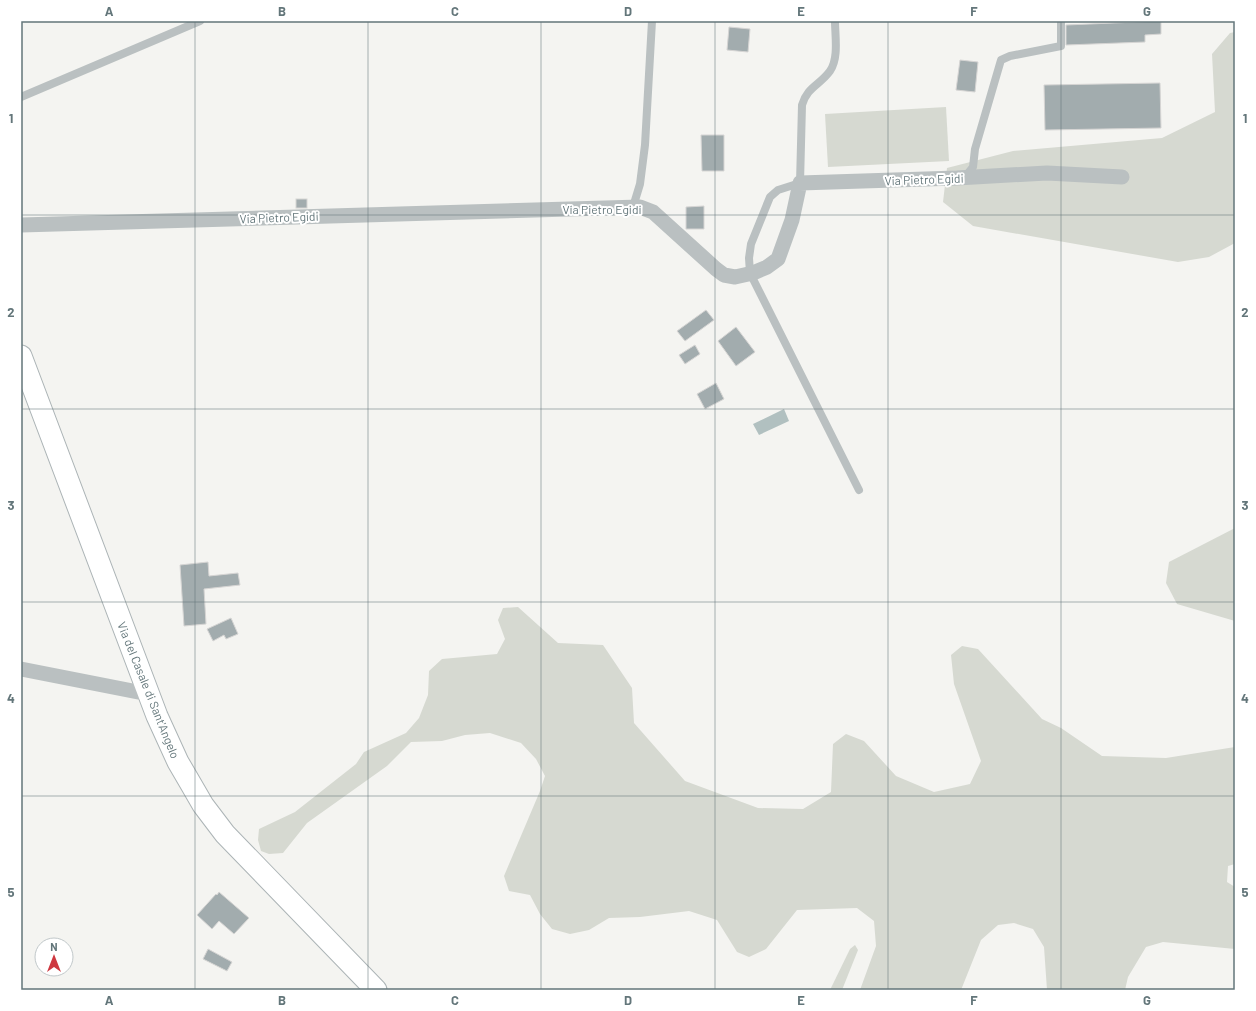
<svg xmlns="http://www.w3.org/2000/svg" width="1256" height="1011" viewBox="0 0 1256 1011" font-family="Barlow,sans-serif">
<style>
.green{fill:#d6d9d1}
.water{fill:#b1c0c0}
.building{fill:#a2acae;stroke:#d6d5d4}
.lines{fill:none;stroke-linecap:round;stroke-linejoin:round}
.secondary-casing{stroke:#acb4b6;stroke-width:23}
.lane{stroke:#bac0c1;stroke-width:8}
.street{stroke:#bac0c1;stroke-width:15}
.secondary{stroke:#fff;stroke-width:21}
.grid{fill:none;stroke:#63767a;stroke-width:1;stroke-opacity:0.55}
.labels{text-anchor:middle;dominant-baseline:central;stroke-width:4;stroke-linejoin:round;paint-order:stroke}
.street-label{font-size:12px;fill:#63767a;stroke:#fff}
.neatline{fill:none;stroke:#63767a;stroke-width:1.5}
.grid-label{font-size:13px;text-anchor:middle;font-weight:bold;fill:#63767a}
</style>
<rect width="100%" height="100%" fill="#f4f4f1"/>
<g class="green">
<path d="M 1235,32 L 1235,243 L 1209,257 L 1178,262 L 973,226 L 943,202 L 947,168 L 1013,151 L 1162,138 L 1215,112 L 1212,54 L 1230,33 Z"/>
<path d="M 946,107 L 949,161 L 828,167 L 825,114 Z"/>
<path d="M 1235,528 L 1235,621 L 1177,604 L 1166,583 L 1169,562 Z"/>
<path d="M 518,607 L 558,643 L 603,645 L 632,688 L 634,723 L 685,781 L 758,808 L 803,809 L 831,792 L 833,744 L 846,734 L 864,741 L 896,776 L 934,792 L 970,784 L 981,761 L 954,684 L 951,655 L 962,646 L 978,649 L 1042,719 L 1061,728 L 1102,756 L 1166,758 L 1235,747 L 1235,864 L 1228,866 L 1227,882 L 1235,887 L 1235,949 L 1163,942 L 1146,947 L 1128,977 L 1125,990 L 1047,990 L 1044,947 L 1033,929 L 1014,923 L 998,925 L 981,940 L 961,990 L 860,990 L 876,946 L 874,921 L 857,908 L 797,910 L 766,949 L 749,957 L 737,952 L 717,920 L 689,911 L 640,917 L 609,918 L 589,930 L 570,934 L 552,929 L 540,914 L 530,895 L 509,891 L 504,876 L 540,791 L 545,776 L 536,759 L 521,743 L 490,733 L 465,735 L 442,741 L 411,742 L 387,766 L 307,823 L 283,853 L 269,854 L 261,851 L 258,840 L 259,829 L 295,812 L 356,764 L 364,752 L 406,733 L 419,718 L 428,695 L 429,671 L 442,659 L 497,654 L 505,639 L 498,620 L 503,608 Z"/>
<path d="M 855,945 L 858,950 L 842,990 L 830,990 L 850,949 Z"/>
</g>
<path class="water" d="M 784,409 L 789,421 L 759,435 L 753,424 Z"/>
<g class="building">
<path d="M 1161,21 L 1161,34 L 1145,35 L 1145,42 L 1066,45 L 1066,25 Z"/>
<path d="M 729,27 L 750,29 L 748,52 L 727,50 Z"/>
<path d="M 960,60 L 978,62 L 975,92 L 956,90 Z"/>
<path d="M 1160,83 L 1161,128 L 1045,130 L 1044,85 Z"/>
<path d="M 701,135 L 724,135 L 724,171 L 702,171 Z"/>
<rect x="296" y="199" width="11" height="9"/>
<path d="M 704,206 L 704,229 L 686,229 L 686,207 Z"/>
<path d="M 706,310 L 714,320 L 685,341 L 677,331 Z"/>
<path d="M 736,327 L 755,352 L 736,366 L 718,341 Z"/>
<path d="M 695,345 L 700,354 L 685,364 L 679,355 Z"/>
<path d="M 716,383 L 724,399 L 705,409 L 697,394 Z"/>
<path d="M 208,562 L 209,576 L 238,573 L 240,585 L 204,589 L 206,624 L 184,626 L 180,565 Z"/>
<path d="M 231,618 L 238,634 L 226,639 L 224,635 L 213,641 L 207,629 Z"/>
<path d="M 219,892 L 249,918 L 234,934 L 219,921 L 212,929 L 197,915 L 216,894 L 217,895 Z"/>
<path d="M 208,949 L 232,962 L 227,971 L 203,959 Z"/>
</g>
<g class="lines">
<g class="secondary-casing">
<path id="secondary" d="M 21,356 L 157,716 L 178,762 L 192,786 L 203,805 L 225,834 L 376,990"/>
</g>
<g class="lane">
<path d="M 835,21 C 835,36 839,58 830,71 C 820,85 807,87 802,105 L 800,183 L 778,190 L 770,197 L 751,244 L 749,258 L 750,273 L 859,490"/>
<path d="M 21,97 L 200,21"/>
<path d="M 965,177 L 973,167 L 975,149 L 1001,60 L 1010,56 L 1061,46 L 1061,21"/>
<path d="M 633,207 L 640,184 L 645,145 L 652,21"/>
</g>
<g class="street">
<path d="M 21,225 L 640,207 L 653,212 L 716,269 L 724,275 L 735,277 L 753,273 L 767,267 L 778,259 L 792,220 L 800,183 L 957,178 L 1047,173 L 1122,177"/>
<path d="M 21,669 L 138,692 L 147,689"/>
</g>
<use href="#secondary" class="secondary"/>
</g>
<path class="grid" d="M 195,21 L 195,990M 368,21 L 368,990M 541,21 L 541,990M 715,21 L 715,990M 888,21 L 888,990M 1061,21 L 1061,990M 21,215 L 1235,215M 21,409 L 1235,409M 21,602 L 1235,602M 21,796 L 1235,796"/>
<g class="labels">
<g class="street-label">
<text transform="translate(924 179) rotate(-2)">Via Pietro Egidi</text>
<text x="602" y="209">Via Pietro Egidi</text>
<text transform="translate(279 217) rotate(-2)">Via Pietro Egidi</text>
<text transform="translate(149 690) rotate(68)">Via del Casale di Sant'Angelo</text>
</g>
</g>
<rect width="1256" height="1011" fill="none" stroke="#ffffff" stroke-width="44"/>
<g transform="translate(54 957)"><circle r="19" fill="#ffffff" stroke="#c1c8ca"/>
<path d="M0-3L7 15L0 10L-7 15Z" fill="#ce3840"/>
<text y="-6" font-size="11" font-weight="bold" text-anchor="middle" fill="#63767a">N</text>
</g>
<rect x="22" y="22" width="1212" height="967" class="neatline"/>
<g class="grid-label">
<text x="109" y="16">A</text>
<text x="282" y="16">B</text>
<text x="455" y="16">C</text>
<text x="628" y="16">D</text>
<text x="801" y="16">E</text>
<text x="974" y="16">F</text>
<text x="1147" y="16">G</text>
<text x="11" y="123">1</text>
<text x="1245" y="123">1</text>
<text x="11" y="317">2</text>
<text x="1245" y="317">2</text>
<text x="11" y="510">3</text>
<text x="1245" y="510">3</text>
<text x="11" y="703">4</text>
<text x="1245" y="703">4</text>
<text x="11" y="897">5</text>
<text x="1245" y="897">5</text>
<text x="109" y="1005">A</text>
<text x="282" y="1005">B</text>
<text x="455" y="1005">C</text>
<text x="628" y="1005">D</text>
<text x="801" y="1005">E</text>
<text x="974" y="1005">F</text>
<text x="1147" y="1005">G</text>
</g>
</svg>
